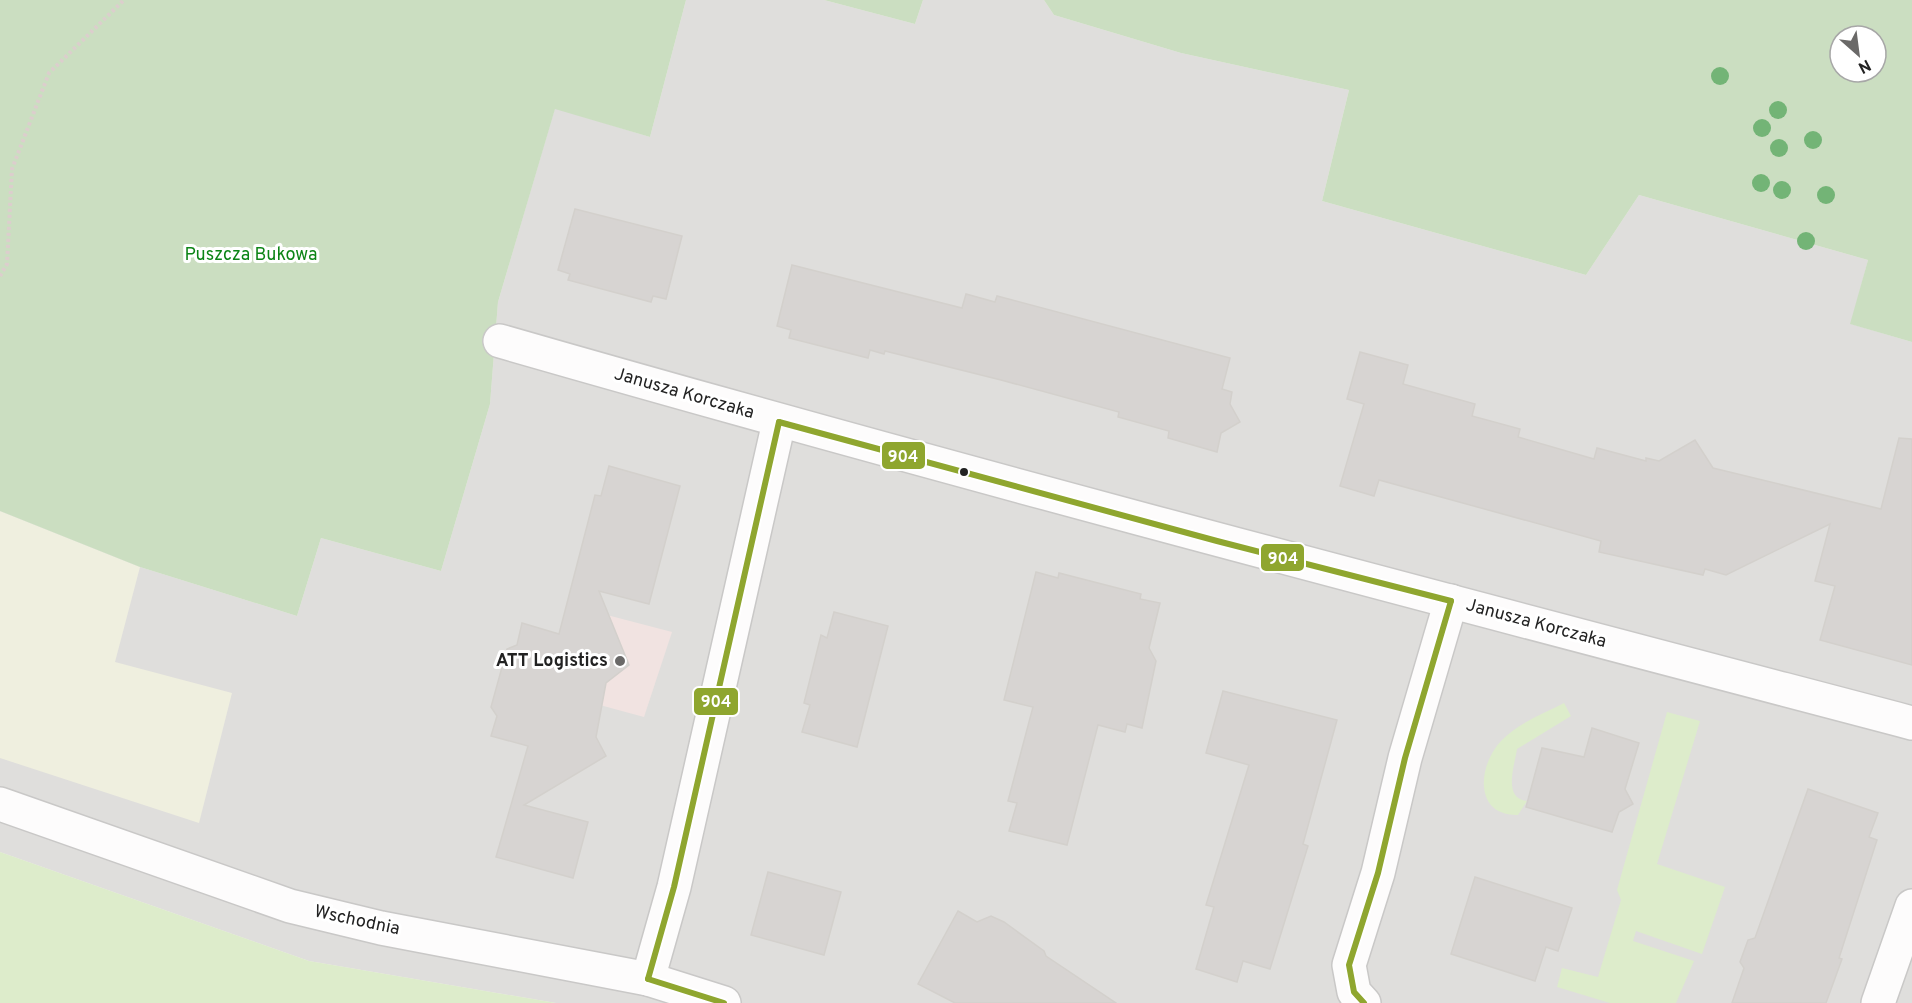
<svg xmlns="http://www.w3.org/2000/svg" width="1912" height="1003" viewBox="0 0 1912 1003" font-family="Overpass,sans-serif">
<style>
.residential{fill:#dfdedc}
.commercial{fill:#f1e3e1}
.farmland{fill:#efefdf}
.grass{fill:#ddeccb}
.forest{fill:#cbdec1;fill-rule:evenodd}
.building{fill:#d7d4d2;stroke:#d3d0cc;stroke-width:1.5}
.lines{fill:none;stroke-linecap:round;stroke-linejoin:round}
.street-casing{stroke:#c9c8c7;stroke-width:36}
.path{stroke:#dccecd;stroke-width:4;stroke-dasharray:3 3;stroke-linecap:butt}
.street{stroke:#fdfcfc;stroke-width:33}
.bus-1-casing{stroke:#fff;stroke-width:10}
.bus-1{stroke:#8fa62f;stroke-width:6}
.tree{fill:#73b476}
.bus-dot{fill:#222;stroke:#fff;stroke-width:2}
.poi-dot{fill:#6a6968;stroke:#fff;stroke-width:2}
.labels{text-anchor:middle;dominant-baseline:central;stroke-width:6;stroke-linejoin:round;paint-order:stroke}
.park-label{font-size:18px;fill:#0c8416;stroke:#fff}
.street-label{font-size:18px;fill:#222;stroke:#fff}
.poi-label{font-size:18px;font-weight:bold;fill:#222;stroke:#fff;text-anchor:end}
.line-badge{stroke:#fff;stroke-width:2}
.badge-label{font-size:16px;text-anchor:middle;font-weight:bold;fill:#fff}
</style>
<rect width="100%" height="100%" fill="#f0eeeb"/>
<path class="residential" d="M 686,0 L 824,0 L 915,24 L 923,0 L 1044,0 L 1054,15 L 1181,53 L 1349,90 L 1322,201 L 1586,275 L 1639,195 L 1868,260 L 1851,324 L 1912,342 L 1912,1003 L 556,1003 L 309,961 L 0,852 L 0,511 L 140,567 L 297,616 L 321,538 L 441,571 L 490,404 L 498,302 L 555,108 L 650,137 Z"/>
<path class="commercial" d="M 584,609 L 672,632 L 644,717 L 563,695 Z"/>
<path class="farmland" d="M 0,511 L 140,567 L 115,662 L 232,693 L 199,823 L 0,758 Z"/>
<g class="grass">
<path d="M 1564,703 L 1571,716 L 1517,749 C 1515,764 1502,799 1527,801 L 1518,815 C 1473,816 1478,765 1501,741 C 1518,723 1543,714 1564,703 Z"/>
<path d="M 1667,712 L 1700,721 L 1657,864 L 1725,887 L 1702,954 L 1636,931 L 1633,941 L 1694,961 L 1676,1003 L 1610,1003 L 1557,987 L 1562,968 L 1598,977 L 1621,900 L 1617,890 Z"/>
<path d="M 0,852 L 309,961 L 556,1003 L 0,1003 Z"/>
</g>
<g class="forest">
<path d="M 0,0 L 686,0 L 650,137 L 555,109 L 498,302 L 490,404 L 441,571 L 321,538 L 297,616 L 140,567 L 0,511 Z"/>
<path d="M 824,0 L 923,0 L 915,24 Z"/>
<path d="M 1044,0 L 1912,0 L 1912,342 L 1850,324 L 1868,260 L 1639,195 L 1586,275 L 1322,201 L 1349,90 L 1181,53 L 1054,15 ZM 1840,36 L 1876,36 L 1876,72 L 1840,72 Z"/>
</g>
<g class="building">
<path d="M 575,209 L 682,236 L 666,299 L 653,296 L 651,302 L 568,280 L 570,274 L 558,270 Z"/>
<path d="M 792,265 L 962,308 L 966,294 L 995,302 L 997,296 L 1230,358 L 1222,389 L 1232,392 L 1230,404 L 1240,422 L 1221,433 L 1217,452 L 1168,438 L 1169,431 L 1118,417 L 1119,412 L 1001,380 L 885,351 L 884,354 L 870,350 L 868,358 L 789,338 L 791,330 L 777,326 Z"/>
<path d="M 1360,352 L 1408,365 L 1403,384 L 1475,404 L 1472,416 L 1520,429 L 1518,437 L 1594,459 L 1597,448 L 1646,461 L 1646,458 L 1659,461 L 1695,440 L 1713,468 L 1881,509 L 1899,438 L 1912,439 L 1912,665 L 1820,640 L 1835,586 L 1815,581 L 1830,524 L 1726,575 L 1705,569 L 1703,575 L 1599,552 L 1601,541 L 1379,480 L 1374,496 L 1340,486 L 1364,404 L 1347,399 Z"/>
<path d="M 609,466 L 680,486 L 649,604 L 599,591 L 629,665 L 606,683 L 596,737 L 606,756 L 524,805 L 588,822 L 573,878 L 496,857 L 528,746 L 491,736 L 497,716 L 491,707 L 507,649 L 517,645 L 522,623 L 559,634 L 595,495 L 601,496 Z"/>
<path d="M 1036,572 L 1058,578 L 1059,573 L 1141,594 L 1140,599 L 1160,603 L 1149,648 L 1156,661 L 1142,728 L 1127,724 L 1125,732 L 1098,725 L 1067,845 L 1009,831 L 1017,803 L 1008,801 L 1033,707 L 1004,700 Z"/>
<path d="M 834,612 L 888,626 L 857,747 L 802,732 L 810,705 L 804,703 L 821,635 L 827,638 Z"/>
<path d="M 1223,691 L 1337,720 L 1303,844 L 1308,846 L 1270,969 L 1243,961 L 1237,982 L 1196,969 L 1214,907 L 1206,905 L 1249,765 L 1206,753 Z"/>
<path d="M 1592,728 L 1639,743 L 1625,789 L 1633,804 L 1619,812 L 1612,832 L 1526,807 L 1542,748 L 1584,757 Z"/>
<path d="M 1808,789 L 1878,813 L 1869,837 L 1877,840 L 1839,958 L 1842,959 L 1826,1003 L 1732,1003 L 1744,968 L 1740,962 L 1748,940 L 1755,938 Z"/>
<path d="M 768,872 L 841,892 L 824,955 L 751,935 Z"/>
<path d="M 1475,877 L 1572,908 L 1558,951 L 1546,947 L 1535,981 L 1451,954 Z"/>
<path d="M 958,911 L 977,922 L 991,916 L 1004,922 L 1044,951 L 1046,956 L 1116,1003 L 955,1003 L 918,984 Z"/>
</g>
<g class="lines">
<g class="street-casing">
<g id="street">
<path d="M 500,341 C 969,476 1441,599 1912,723"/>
<path d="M 0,804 L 290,906 L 381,928 L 648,979 L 724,1003"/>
<path d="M 648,979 L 674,887 L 779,422"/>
<path d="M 1364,1003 L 1354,992 L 1349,965 L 1378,873 L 1405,758 L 1451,601"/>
<path d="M 1878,1003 L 1912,906"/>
</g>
</g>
<path class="path" d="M 0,276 L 7,264 L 12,169 L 49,73 L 124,0"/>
<use href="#street" class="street"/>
<g class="bus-1-casing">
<g id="bus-1">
<path d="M 779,422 L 1217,541 L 1451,601"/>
<path d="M 648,979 L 674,887 L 779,422"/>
<path d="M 648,979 L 724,1003"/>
<path d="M 1364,1003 L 1354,992 L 1349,965 L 1378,873 L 1405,758 L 1451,601"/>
</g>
</g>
<use href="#bus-1" class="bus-1"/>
</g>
<g class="tree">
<circle cx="1720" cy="76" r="9"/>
<circle cx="1778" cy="110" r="9"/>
<circle cx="1762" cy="128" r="9"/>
<circle cx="1813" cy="140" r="9"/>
<circle cx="1779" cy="148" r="9"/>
<circle cx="1761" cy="183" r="9"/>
<circle cx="1782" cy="190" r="9"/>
<circle cx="1826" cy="195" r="9"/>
<circle cx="1806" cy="241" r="9"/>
</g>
<circle class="bus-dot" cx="964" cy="472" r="5"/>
<circle class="poi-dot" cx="620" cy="661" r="6"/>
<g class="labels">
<g class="park-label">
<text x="251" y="255">Puszcza Bukowa</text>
</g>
<g class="street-label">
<text transform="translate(684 394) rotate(16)">Janusza Korczaka</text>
<text transform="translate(1536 624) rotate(15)">Janusza Korczaka</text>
<text transform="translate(357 921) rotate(12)">Wschodnia</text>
</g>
<g class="poi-label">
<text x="608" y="661">ATT Logistics</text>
</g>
</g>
<g class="line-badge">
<rect x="881" y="441" width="45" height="29" rx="6" fill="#8fa62f"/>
<rect x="1260" y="543" width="45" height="29" rx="6" fill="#8fa62f"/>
<rect x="693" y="687" width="46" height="29" rx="6" fill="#8fa62f"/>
</g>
<g class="badge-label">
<text x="903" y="462">904</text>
<text x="1283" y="564">904</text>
<text x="716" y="707">904</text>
</g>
<g transform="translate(1858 54) rotate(152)"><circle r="28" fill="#ffffff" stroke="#a7a7a7" stroke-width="1.5"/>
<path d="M0-4.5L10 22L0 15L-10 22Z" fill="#6a6968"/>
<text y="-9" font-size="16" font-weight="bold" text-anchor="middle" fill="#222222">N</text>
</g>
</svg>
